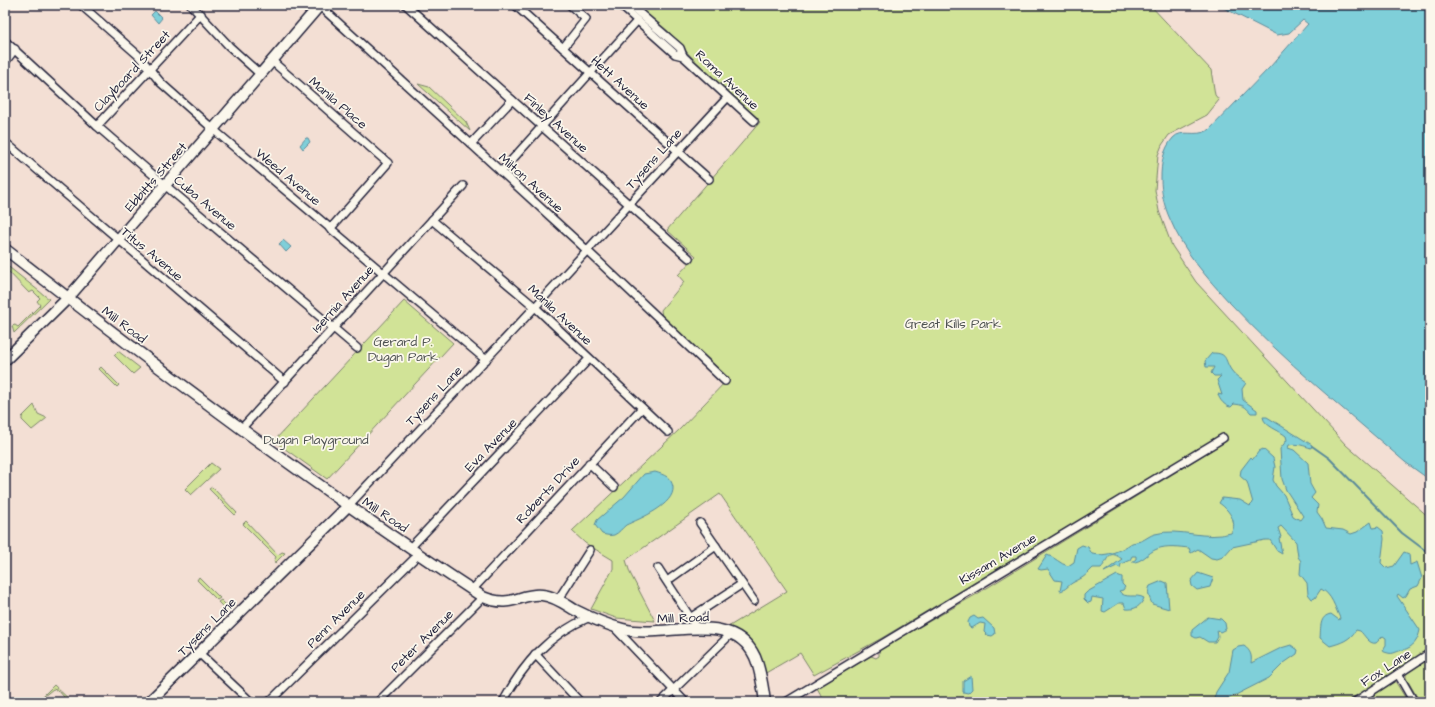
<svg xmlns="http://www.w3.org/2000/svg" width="1435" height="707" viewBox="0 0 1435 707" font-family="'Architects Daughter',sans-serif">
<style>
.green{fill:#d1e397;stroke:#7a8269}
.water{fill:#7fcfd9;stroke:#5a8a9a}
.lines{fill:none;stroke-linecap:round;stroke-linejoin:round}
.stream{stroke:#5a8a9a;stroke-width:2}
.street-casing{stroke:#22223b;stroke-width:10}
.secondary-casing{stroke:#22223b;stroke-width:13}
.street{stroke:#fbf7ec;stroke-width:7}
.secondary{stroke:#fbf7ec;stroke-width:10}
.labels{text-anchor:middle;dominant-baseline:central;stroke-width:3.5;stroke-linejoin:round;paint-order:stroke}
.street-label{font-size:13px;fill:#22223b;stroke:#fbf7ec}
.park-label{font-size:13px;fill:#4e5252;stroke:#fbf7ec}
</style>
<rect width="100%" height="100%" fill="#f3dfd4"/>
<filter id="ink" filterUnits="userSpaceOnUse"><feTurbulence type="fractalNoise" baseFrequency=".025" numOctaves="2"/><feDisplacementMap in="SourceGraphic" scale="8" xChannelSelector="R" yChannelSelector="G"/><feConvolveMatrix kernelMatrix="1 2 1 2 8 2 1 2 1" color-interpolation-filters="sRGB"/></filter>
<g filter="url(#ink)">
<g class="green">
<path d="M 637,5 L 1150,5 L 1211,70 L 1215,95 L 1219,100 L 1207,115 L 1169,135 L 1162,145 L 1158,155 L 1155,190 L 1159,211 L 1172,246 L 1196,282 L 1346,445 L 1430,518 L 1430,650 L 1347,702 L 825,702 L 817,688 L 871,656 L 876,658 L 879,656 L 879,650 L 977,594 L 1228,440 L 1225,433 L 882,638 L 814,675 L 800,653 L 764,674 C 758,646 751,642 728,627 L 787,591 L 720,494 L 626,560 L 630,573 L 655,621 L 616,618 L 591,609 L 613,569 L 613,560 L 585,543 L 572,531 L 680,429 L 728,379 L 662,317 L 661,310 L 684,282 L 678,275 L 696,256 L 667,230 L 760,122 L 695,61 L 668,31 Z"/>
<path d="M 418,84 L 429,87 L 466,122 L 470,131 Z"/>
<path d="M 5,264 L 49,299 L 14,333 L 12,326 L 15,325 L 18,327 L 40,305 L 37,301 L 40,298 L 33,291 L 29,293 L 5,268 Z"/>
<path d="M 404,301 L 453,343 L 327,479 L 274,441 Z"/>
<path d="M 118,351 L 140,368 L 133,374 L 114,355 Z"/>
<path d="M 101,367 L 119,385 L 117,387 L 99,369 Z"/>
<path d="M 34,405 L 38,414 L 47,418 L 32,430 L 22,420 L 22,417 Z"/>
<path d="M 211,463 L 219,469 L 191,495 L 185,489 Z"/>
<path d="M 212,487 L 237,513 L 235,515 L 209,489 Z"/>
<path d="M 246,521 L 278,555 L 282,552 L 285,553 L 275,563 L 274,561 L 276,557 L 243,524 Z"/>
<path d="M 199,577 L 220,598 L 217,600 L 197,580 Z"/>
<path d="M 221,600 L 226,605 L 230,602 L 234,604 L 223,615 L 221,611 L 224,608 L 218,602 Z"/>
<path d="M 1430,656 L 1430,700 L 1420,702 L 1406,678 L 1406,673 Z"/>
<path d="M 1395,681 L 1408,702 L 1361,702 L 1390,683 Z"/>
<path d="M 54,685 L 72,702 L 68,702 L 59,691 L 53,689 L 43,697 L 42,702 L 37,702 Z"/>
</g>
<g class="water">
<path d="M 1218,5 L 1430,5 L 1430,480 L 1405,462 C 1345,410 1284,361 1230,303 C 1207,278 1183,251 1170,219 C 1164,206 1161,192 1161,178 C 1161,165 1163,149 1173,138 C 1182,128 1195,138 1209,130 L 1270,67 L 1308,24 L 1303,20 L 1289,33 L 1277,35 Z"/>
<path d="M 155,11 L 162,18 L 158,23 L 151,15 Z"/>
<path d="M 306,138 L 308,138 L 310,142 L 303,149 L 300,145 Z"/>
<path d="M 283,240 L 291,247 L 286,252 L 279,244 Z"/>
<path d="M 1212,353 C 1228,353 1224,359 1231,370 C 1235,376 1241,379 1246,383 L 1242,389 L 1243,400 L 1257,410 L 1257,413 L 1251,413 C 1245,406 1243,405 1234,404 L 1231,407 C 1226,407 1219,400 1218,394 L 1222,395 L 1217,380 L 1221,376 L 1214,376 L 1211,373 L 1214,367 L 1206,367 L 1205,361 Z"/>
<path d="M 1263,417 L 1267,417 L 1312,445 L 1311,448 C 1304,446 1298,443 1289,445 L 1288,448 L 1294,450 L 1308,463 L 1310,484 L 1315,493 L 1311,498 L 1318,505 L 1317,512 L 1322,519 L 1326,528 L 1343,530 L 1351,534 L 1357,532 L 1371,522 L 1373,528 L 1378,527 L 1383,531 L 1384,539 L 1381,563 L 1386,568 L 1394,566 L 1404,552 L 1409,554 L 1410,565 L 1417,562 L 1422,578 L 1418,586 L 1410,589 L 1406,596 L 1403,598 L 1398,594 L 1397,596 L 1420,630 C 1418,640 1414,647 1403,650 C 1393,652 1394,656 1382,651 L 1386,645 L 1386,638 L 1383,636 C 1380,638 1378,642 1376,643 C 1369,645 1364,634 1360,631 L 1356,630 C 1350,640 1341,643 1330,646 L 1320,638 C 1321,628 1319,616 1331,614 L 1339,620 L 1340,618 C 1335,608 1332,594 1321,589 L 1315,598 L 1312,599 L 1308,594 L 1307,583 L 1300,574 L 1301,561 L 1298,557 L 1296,542 L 1281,526 L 1278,528 L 1281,537 L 1279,538 L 1282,554 L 1277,551 L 1270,540 L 1265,540 L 1232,547 L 1223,557 L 1217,559 L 1211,558 L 1198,549 L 1191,553 L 1189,548 C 1179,547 1167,545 1157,549 C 1148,552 1142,563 1132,562 L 1136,559 L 1136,556 L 1132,556 L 1130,560 L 1121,564 L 1120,568 L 1117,566 L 1104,572 L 1122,559 C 1107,548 1109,560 1101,568 L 1093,568 C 1084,577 1084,577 1074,582 C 1068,585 1066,590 1060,591 L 1062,581 L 1055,580 L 1048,569 L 1041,570 L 1038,569 L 1047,555 C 1055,557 1060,564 1068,566 L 1074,562 L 1077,548 L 1082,545 L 1088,547 L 1092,554 C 1107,557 1120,551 1132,543 C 1135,542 1138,542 1141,541 C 1146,539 1150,535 1155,534 C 1180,527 1205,541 1231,533 C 1239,522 1227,508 1219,503 L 1222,498 L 1240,500 L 1250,506 L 1253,503 L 1247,482 L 1240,476 L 1241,470 L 1251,457 L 1253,459 L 1259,451 L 1263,449 L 1273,458 L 1275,467 L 1273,480 L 1276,486 L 1284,495 L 1293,516 L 1300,520 L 1303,516 L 1286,490 L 1282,479 L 1280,449 L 1287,440 L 1286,436 C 1279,430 1264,426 1263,417 Z"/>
<path d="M 655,472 C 665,475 671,477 673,487 C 675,505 639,519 626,525 C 622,528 619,533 614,535 C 610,536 606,535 602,534 L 595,525 L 597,520 L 624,497 L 644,474 Z"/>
<path d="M 1198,573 L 1213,578 L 1210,587 L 1197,590 L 1192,586 L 1191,581 Z"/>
<path d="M 1117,575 L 1122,577 L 1122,584 L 1125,587 L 1123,590 L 1119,591 C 1125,600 1136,593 1144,598 C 1141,606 1135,610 1126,609 L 1124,603 L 1119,603 L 1105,612 L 1102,611 L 1103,599 L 1092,597 L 1091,602 L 1088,603 L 1084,599 L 1084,595 L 1087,592 Z"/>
<path d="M 1162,581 L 1167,583 L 1169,609 L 1152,604 C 1149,597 1147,592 1150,586 Z"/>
<path d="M 974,616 L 978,619 L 983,618 L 994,628 L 995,634 L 992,636 L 987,635 L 984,632 L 985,624 L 980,623 L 972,628 L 969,627 L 968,622 L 970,618 Z"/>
<path d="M 1208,617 L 1221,619 L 1225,623 L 1226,629 L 1220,632 L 1217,630 L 1218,637 L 1215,642 L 1208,642 L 1200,637 L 1196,638 L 1192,636 L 1192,630 Z"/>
<path d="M 1291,645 L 1298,650 L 1297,654 L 1284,663 L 1269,678 L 1222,702 L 1213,702 L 1216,692 L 1229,672 L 1233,650 L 1238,647 L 1244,646 C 1251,651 1252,656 1251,663 L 1281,648 Z"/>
<path d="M 971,676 L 972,689 L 968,693 L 963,692 L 963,681 Z"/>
</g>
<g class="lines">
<path class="stream" d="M 1312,446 L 1329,458 L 1402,533 L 1430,554"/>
<g class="street-casing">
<g id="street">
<path d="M 81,5 L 138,55 L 161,83 L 214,130 L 486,360"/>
<path d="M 191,5 L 229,46 L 260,74"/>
<path d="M 319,5 L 577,241 L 725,381"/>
<path d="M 406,5 L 689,258"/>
<path d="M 515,5 L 709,179"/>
<path d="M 620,5 L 675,54 L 683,56"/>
<path d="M 630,5 L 680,48 L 683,56 L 754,121"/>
<path d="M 5,41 L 97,126 L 166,186 L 357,348"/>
<path d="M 563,48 L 586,19 L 570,5"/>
<path d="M 272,61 L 388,163 L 330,229"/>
<path d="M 5,62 L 15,49"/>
<path d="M 97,126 L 201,14"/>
<path d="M 5,142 L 285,382"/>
<path d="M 471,144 L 512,100"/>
<path d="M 501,172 L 637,21"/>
<path d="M 432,220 L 535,307 L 668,432"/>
<path d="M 241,429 L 463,186"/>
<path d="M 589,463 L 614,487"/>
<path d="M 348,506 L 535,307 L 727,98"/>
<path d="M 700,523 L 754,601"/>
<path d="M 410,548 L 589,359"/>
<path d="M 658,568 L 697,628"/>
<path d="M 667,581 L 716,546"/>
<path d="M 472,590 L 642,408"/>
<path d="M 558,600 L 590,550"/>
<path d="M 690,618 L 742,584"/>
<path d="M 614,627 L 685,702"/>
<path d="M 199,653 L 251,702"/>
<path d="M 535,654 L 580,702"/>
<path d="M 1398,674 L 1414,702"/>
<path d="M 269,702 L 419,554"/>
<path d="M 378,702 L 483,597"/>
<path d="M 503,702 C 523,664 549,634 590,617"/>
<path d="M 661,702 L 731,634"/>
<path d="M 786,702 L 1223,438"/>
<path d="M 1355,702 L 1430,653"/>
</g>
</g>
<g class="secondary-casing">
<g id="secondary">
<path d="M 5,249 C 160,370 318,489 483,597 C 512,609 519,593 542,595 C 554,596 565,604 575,610 C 591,618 606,625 623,629 C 664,640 732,607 755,657 C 761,671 763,688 765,702"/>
<path d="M 5,360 L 68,298 L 320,5"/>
<path d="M 149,702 L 348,506"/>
</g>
</g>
<use href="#street" class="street"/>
<use href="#secondary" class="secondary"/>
</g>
</g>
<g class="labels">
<g class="street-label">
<text transform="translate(132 71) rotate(-47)">Clayboard Street</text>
<text transform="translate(727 80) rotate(43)">Roma Avenue</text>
<text transform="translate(620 83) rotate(42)">Hett Avenue</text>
<text transform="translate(338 103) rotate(41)">Manila Place</text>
<text transform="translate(556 123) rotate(42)">Finley Avenue</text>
<text transform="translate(654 159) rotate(-48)">Tysens Lane</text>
<text transform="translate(156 177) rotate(-49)">Ebbitts Street</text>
<text transform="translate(288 177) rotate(40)">Weed Avenue</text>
<text transform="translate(531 183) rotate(42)">Milton Avenue</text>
<text transform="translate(205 203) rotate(40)">Cuba Avenue</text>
<text transform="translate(152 254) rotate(40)">Titus Avenue</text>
<text transform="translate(343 299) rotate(-48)">Isernia Avenue</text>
<text transform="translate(560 315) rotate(43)">Manila Avenue</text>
<text transform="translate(124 325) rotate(37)">Mill Road</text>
<text transform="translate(434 396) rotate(-47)">Tysens Lane</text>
<text transform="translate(491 445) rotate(-46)">Eva Avenue</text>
<text transform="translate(548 490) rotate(-47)">Roberts Drive</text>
<text transform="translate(385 515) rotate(34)">Mill Road</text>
<text transform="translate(998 559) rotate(-31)">Kissam Avenue</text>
<text transform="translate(683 618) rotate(-2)">Mill Road</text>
<text transform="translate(336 619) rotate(-45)">Penn Avenue</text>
<text transform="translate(207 627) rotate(-45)">Tysens Lane</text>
<text transform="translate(422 641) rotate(-45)">Peter Avenue</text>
<text transform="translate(1386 668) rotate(-33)">Fox Lane</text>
</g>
<g class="park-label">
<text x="953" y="324">Great Kills Park</text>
<text x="403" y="342">Gerard P.<tspan x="403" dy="15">Dugan Park</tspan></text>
<text x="316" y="440">Dugan Playground</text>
</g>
</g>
<rect width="1435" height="707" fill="none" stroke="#fbf7ec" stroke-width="20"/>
<rect x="10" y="10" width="1415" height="687" fill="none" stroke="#22223b" stroke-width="1.5" filter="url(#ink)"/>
</svg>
